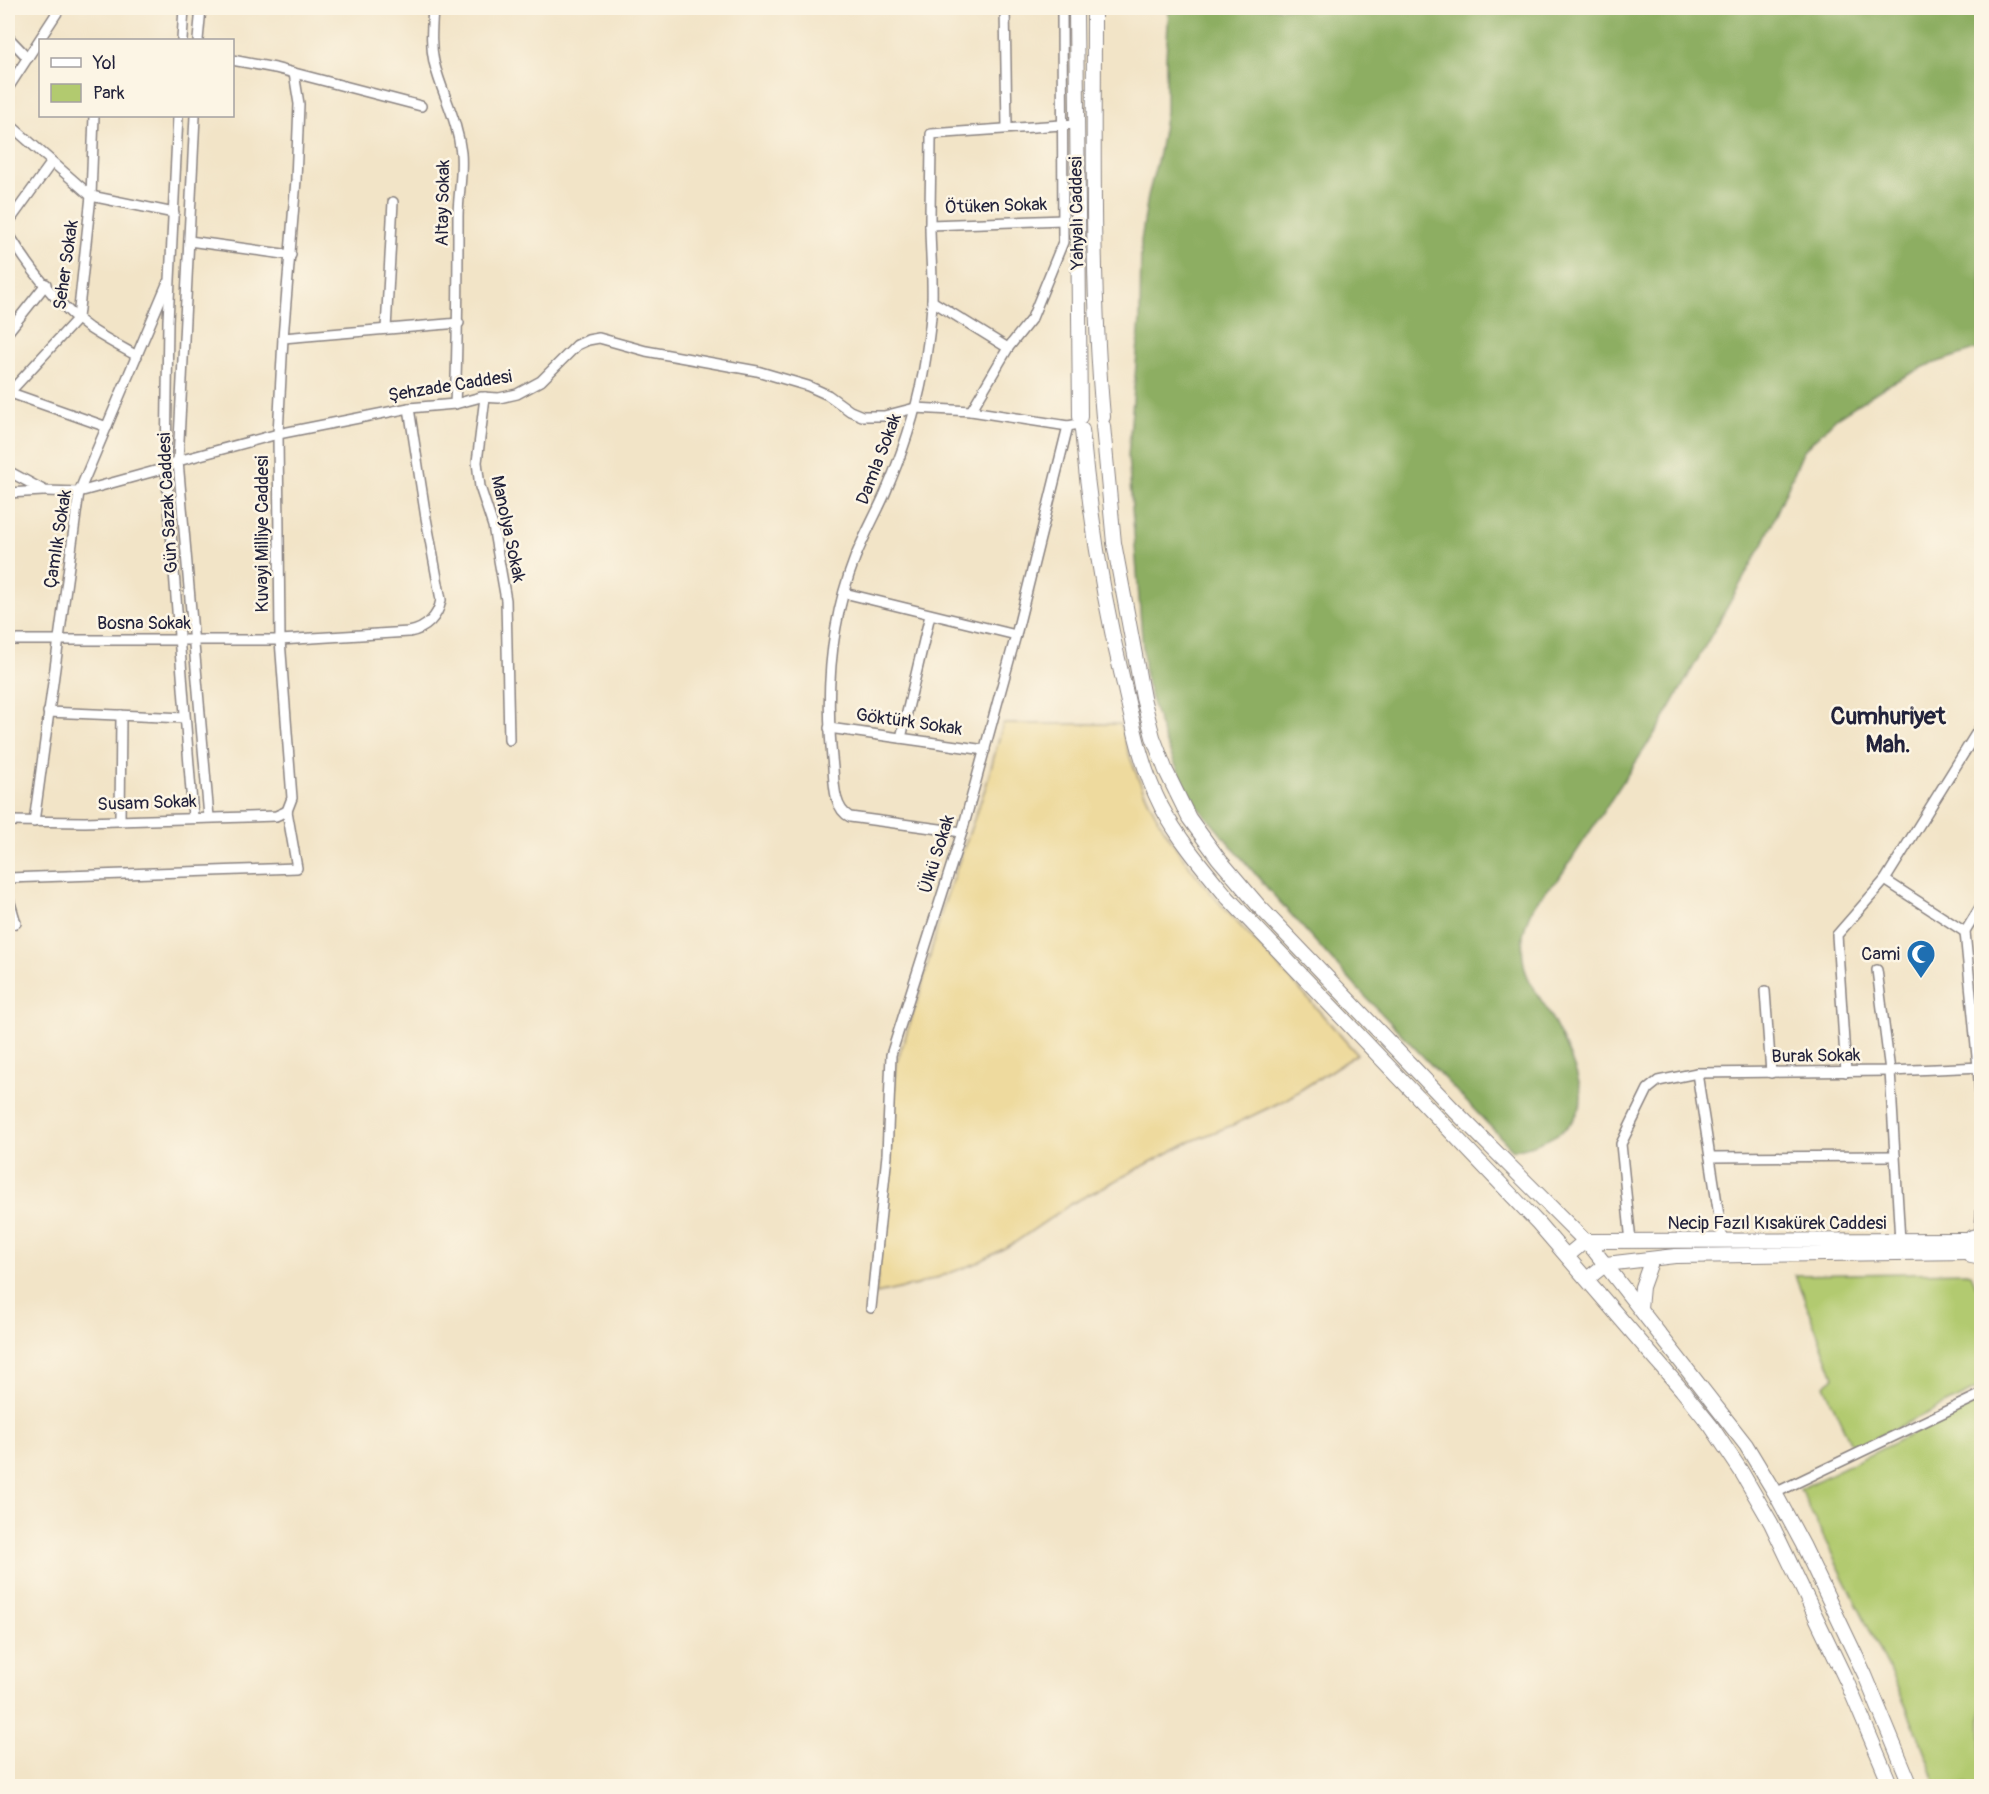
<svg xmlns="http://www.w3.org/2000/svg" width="1989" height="1794" viewBox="0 0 1989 1794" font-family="Pangolin,sans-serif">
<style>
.green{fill:#b2ca6f;stroke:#6a7655;stroke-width:1.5}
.forest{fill:#8dae62;stroke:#58684e;stroke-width:1.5}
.sand{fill:#eeda9e;stroke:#887e6c;stroke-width:1.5}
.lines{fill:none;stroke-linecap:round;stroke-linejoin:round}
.street-casing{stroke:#8a8381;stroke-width:12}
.secondary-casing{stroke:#8a8381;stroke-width:16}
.street{stroke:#fff;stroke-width:9}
.secondary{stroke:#fff;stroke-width:14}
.labels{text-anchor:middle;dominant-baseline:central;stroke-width:5;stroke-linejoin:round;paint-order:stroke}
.street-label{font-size:18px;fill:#22223b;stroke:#fcf5e5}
.poi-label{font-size:18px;fill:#22223b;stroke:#fcf5e5;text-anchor:end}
.district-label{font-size:24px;font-weight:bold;fill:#22223b;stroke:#fcf5e5}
</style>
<rect width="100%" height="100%" fill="#fcf5e5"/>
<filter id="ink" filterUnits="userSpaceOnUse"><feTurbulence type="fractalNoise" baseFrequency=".0167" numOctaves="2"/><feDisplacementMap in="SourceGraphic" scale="12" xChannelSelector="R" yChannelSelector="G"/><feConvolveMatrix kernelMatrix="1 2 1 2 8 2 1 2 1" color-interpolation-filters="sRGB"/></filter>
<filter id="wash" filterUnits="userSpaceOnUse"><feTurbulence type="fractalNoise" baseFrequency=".008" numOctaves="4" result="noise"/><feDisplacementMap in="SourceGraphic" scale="24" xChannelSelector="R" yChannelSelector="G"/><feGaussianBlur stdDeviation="1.35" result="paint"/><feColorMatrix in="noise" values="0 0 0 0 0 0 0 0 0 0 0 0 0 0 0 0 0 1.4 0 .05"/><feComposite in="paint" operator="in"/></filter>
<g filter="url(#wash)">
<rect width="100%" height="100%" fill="#f2e4c7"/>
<g class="green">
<path d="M 1967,1272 L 1971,1274 L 1981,1297 L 1981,1387 L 1853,1449 L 1824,1385 L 1834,1377 L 1795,1275 Z"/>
<path d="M 1981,1400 L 1981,1786 L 1937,1786 C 1902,1683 1847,1588 1800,1489 Z"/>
</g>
<path class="forest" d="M 1169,8 L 1981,8 L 1981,348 L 1926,366 L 1886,386 L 1836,418 L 1804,450 L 1764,542 L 1661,724 L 1558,880 C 1530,901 1516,934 1525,969 C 1529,984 1539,996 1547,1009 C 1557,1029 1583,1077 1581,1099 C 1579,1131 1540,1145 1513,1150 L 1358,989 L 1269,890 L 1192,800 L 1166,744 L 1151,699 L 1145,676 L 1128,456 L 1140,320 L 1141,241 L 1148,196 L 1159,153 L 1166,112 L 1166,57 Z"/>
<path class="sand" d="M 1003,724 L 1120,724 C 1148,832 1207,891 1281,969 C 1307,997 1332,1026 1357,1054 L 1285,1100 L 1235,1124 L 1187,1143 L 1071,1204 L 1014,1243 L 977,1263 L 917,1285 L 876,1294 L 897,1061 L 920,994 L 943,906 L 986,786 Z"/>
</g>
<g filter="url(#ink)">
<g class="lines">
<g class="street-casing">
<g id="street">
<path d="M 433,8 C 432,26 430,43 434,62 C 442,95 457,117 461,153 C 463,175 458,195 458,217 C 458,279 458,341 455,404"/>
<path d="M 1005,8 L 1007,128"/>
<path d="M 8,37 L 28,58"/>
<path d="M 182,40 L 184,8"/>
<path d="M 198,40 L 201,8"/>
<path d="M 232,60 L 275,68 L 421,106"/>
<path d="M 8,88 L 60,8"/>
<path d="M 178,116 L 168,321 L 166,468 L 193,817"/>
<path d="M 195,116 L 178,461 L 209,817"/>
<path d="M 8,123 L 91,196 L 174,213"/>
<path d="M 8,223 L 52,162"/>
<path d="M 930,225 L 1063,220"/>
<path d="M 8,233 C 29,267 56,304 89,328 C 104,338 121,347 137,356"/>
<path d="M 189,241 L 291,255"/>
<path d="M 932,301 L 1008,348"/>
<path d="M 386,329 L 393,202"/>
<path d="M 8,332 L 46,284"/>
<path d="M 283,338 L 459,323"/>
<path d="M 8,392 L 107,427"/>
<path d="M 9,393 L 78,318 L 91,196 L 94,116"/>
<path d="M 485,397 L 477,462 L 480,487 L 493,526 L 506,600 L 509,740"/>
<path d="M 971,411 L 1008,348 L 1032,318 L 1063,242 L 1062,8"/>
<path d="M 8,471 L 45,491 L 79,492 L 166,468 L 178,461 L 278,434 L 409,408 L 455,404 L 481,397 L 499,398 L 517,394 L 541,381 L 577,345 L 588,340 L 599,338 L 646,351 L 757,371 L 808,386 L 828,395 L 850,411 L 862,416 L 884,416 L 915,408 L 971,411 L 1068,426"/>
<path d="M 8,493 L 43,491"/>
<path d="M 844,593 L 1016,635"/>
<path d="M 8,640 L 280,640 L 409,632 C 426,629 438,617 441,600 L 426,518 L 409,408"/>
<path d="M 48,712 L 185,718"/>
<path d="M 829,728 L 985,750"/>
<path d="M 901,738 L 930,615"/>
<path d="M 287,811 L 292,798 L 280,640 L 278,434 L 283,338 L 296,180 L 299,104 L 294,73"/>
<path d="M 8,821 L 85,822 L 276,816 L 287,811"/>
<path d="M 120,821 L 121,715"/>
<path d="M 34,822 L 79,492 L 167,284"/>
<path d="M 962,832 L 850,817 C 834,809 834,784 833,768 C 825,697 829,625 855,558 C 864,536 875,516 884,496 C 901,457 915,416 923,374 C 927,351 931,326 932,302 C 933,276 930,250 930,225 C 930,194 931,164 931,134 L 1076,124"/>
<path d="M 8,878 L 297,868 L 287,811"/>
<path d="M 1885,880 L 1965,932"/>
<path d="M 8,896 L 16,923 L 8,925"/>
<path d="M 1982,904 L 1965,932 L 1978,1067 L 1982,1124"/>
<path d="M 1877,970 L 1890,1071 L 1900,1241"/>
<path d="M 1765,991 L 1771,1073"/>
<path d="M 1846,1072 L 1837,935 L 1885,880 L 1982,724"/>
<path d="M 1697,1073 L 1723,1242"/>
<path d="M 1710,1157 L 1895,1156"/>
<path d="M 1980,1235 L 1982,1196"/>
<path d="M 1631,1242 L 1621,1144 L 1648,1089 L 1658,1081 L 1697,1073 L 1890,1071 L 1982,1067"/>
<path d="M 871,1308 L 887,1155 L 891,1055 L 962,832 L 1016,635 L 1068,426 L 1079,424"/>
<path d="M 1775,1493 L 1982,1394"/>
</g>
</g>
<g class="secondary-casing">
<g id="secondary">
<path d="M 1076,8 L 1080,417"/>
<path d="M 1094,8 C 1094,144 1091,281 1103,417"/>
<path d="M 1103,426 L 1114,543 L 1143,698 L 1153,737 L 1166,771 L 1189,818 L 1218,858 L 1258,905 L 1455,1111 L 1593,1249 L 1746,1445 L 1775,1493 L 1803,1545 L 1865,1675 L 1911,1786"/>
<path d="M 1082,430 C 1090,518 1104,604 1125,689 C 1134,729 1142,769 1161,806 C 1179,840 1204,869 1228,898 L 1538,1223 L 1682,1390 L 1711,1426 L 1741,1471 L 1771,1523 L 1847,1682 L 1891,1786"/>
<path d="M 1982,1235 L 1972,1237 L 1967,1248 L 1971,1256 L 1982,1258"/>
<path d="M 1567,1256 L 1585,1241 L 1969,1240"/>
<path d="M 1587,1279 L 1606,1264 L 1675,1256 L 1969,1252"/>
<path d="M 1640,1308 L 1642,1287 L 1652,1259"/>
</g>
</g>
<use href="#street" class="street"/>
<use href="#secondary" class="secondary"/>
</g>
</g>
<defs>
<g id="mosque-pin" transform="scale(1.5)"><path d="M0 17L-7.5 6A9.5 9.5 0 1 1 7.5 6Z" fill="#1f6fb2" stroke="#fcf5e5"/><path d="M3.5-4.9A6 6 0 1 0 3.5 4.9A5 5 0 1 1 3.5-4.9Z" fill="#fff"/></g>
</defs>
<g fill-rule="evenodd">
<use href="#mosque-pin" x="1921" y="954"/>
</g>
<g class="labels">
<g class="street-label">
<text transform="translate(443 203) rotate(-89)">Altay Sokak</text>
<text transform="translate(996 206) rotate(-2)">Ötüken Sokak</text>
<text transform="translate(1077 213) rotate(-91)">Yahyalı Caddesi</text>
<text transform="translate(66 265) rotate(-82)">Seher Sokak</text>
<text transform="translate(450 386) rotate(-9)">Şehzade Caddesi</text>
<text transform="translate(879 459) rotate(-69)">Damla Sokak</text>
<text transform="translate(168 503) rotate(-93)">Gün Sazak Caddesi</text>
<text transform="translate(508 529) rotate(78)">Manolya Sokak</text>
<text transform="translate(262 534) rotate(-90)">Kuvayi Milliye Caddesi</text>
<text transform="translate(58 539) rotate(-81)">Çamlık Sokak</text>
<text x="144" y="623">Bosna Sokak</text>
<text transform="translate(909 722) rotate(8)">Göktürk Sokak</text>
<text transform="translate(147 803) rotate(-2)">Susam Sokak</text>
<text transform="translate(937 854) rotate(-73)">Ülkü Sokak</text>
<text transform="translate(1816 1056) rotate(-1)">Burak Sokak</text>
<text x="1777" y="1223">Necip Fazıl Kısakürek Caddesi</text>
</g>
<g class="poi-label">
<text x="1900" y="954">Cami</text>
</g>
<g class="district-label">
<text x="1888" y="716">Cumhuriyet<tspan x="1888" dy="28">Mah.</tspan></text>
</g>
</g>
<rect width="1989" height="1794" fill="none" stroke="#fcf5e5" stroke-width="30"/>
<rect x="39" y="39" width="195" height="78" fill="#fcf5e5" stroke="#a5a1a1" stroke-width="1.5"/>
<rect x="51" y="58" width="30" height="9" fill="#ffffff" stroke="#a5a1a1" stroke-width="1.5"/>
<text x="93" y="69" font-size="18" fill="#22223b">Yol</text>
<rect x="51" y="84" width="30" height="18" fill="#b2ca6f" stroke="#a5a1a1" stroke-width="1.5"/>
<text x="93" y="99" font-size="18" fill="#22223b">Park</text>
</svg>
